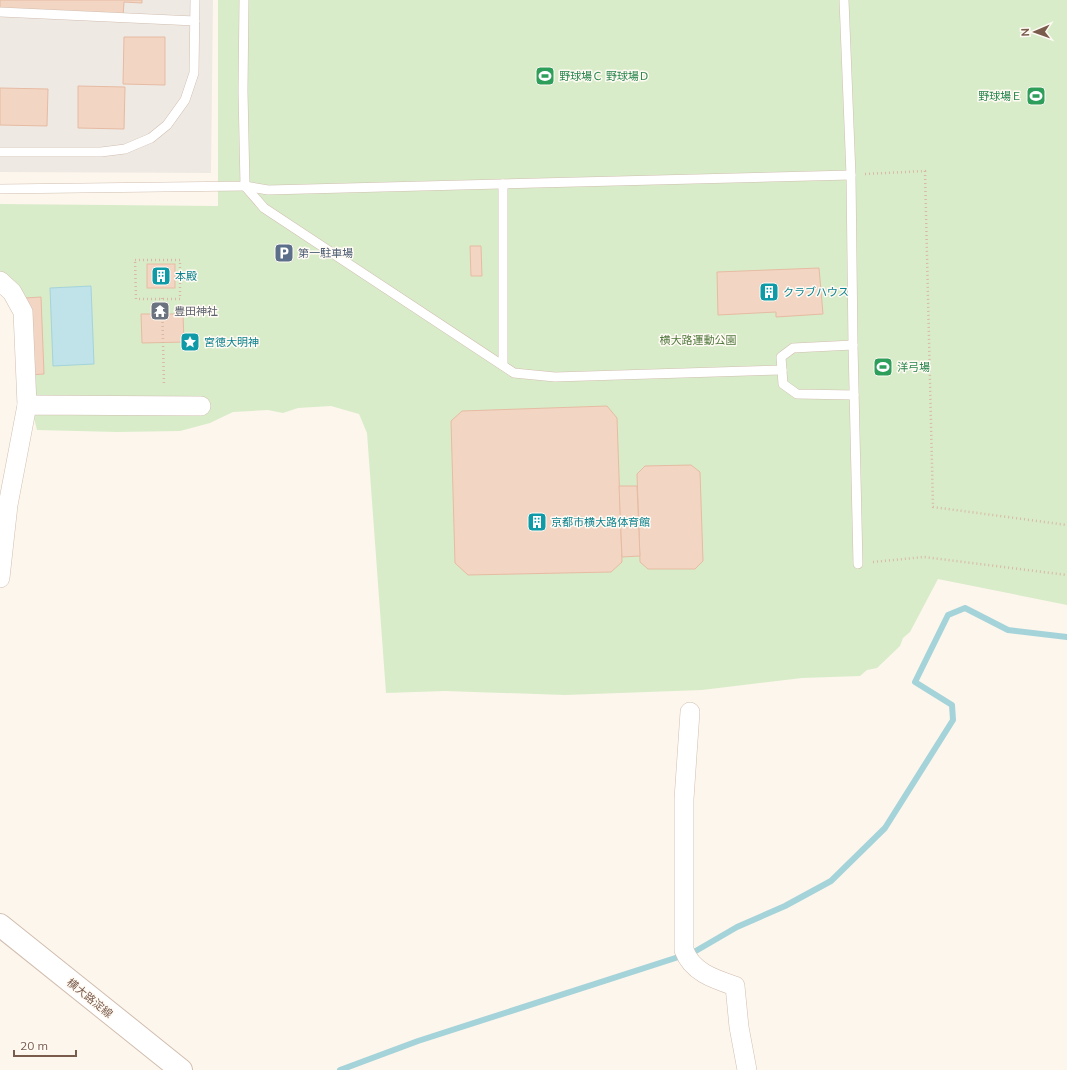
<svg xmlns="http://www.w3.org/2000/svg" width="1067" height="1070" viewBox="0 0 1067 1070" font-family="Mulish,'Noto Sans JP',sans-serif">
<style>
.industrial{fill:#efe9e4}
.green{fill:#d8ecc9}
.water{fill:#bfe3e8;stroke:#a5d3da}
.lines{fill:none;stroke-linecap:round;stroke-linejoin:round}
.stream{stroke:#a5d3da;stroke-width:6}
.building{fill:#f3d5c3;stroke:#e6bba3}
.service-casing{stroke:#d1beb0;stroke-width:10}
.minor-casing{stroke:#d1beb0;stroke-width:20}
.tertiary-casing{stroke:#d1beb0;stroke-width:24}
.path{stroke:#d9b8a5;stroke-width:2.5;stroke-dasharray:1 3;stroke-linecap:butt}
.service{stroke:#fff;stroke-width:9}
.minor{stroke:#fff;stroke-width:19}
.tertiary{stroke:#fff;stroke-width:22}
.labels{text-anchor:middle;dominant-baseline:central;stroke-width:3;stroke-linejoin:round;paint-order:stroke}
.leisure-label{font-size:11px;fill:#27864d;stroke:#fffaf3;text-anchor:start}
.service-label{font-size:11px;fill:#4e5e75;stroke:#fffaf3;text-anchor:start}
.culture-label{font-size:11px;fill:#0d838f;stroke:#fffaf3;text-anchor:start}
.worship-label{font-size:11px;fill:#5b616d;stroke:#fffaf3;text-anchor:start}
.park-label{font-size:11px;fill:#537a41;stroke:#fffaf3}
.street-label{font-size:11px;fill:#7a5c4d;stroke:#fffaf3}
</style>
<rect width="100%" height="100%" fill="#fdf6ec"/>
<path class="industrial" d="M 0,0 L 213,0 L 211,173 L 0,172 Z"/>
<path class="green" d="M 218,0 L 1067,0 L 1067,605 L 938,579 L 910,632 L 903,638 L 900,646 L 877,668 L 867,670 L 860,676 L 802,678 L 702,690 L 565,695 L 445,691 L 386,693 L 367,433 L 359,414 L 331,406 L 298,408 L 283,413 L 268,410 L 233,412 L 210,423 L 180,431 L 117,432 L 37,430 L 32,410 L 29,379 L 24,293 L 0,271 L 0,204 L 218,206 Z"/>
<path class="water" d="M 91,286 L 94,364 L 53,366 L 50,288 Z"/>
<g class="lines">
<path class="stream" d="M 340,1070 L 418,1041 L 694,952 L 737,927 L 785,906 L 831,881 L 885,828 L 953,720 L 952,705 L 915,682 L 948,615 L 965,608 L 1008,630 L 1067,637"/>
</g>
<g class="building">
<path d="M 0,0 L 142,0 L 142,3 L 124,2 L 123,16 L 0,8 Z"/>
<path d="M 124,37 L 165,37 L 165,85 L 123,84 Z"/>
<path d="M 78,86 L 125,87 L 124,129 L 78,128 Z"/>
<path d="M 0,88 L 48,89 L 47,126 L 0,125 Z"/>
<path d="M 470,246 L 481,246 L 482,276 L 471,276 Z"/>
<rect x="147" y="264" width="28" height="24"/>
<path d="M 819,268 L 823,314 L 776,317 L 776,312 L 718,315 L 717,272 Z"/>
<path d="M 41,297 L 44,374 L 29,375 L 25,298 Z"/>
<path d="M 141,314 L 183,314 L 184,342 L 142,343 Z"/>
<path d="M 607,406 L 617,418 L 622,562 L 611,572 L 468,575 L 455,563 L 451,421 L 462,411 Z"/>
<path d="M 691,465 L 700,472 L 703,561 L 695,569 L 648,569 L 640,562 L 637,474 L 645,466 Z"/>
<path d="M 619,486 L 637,486 L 640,556 L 622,557 Z"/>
</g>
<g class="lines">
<g class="service-casing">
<g id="service">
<path d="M 844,0 L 851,175 L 853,345 L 858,564"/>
<path d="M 0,12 L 195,21"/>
<path d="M 0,152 L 101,152 L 125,149 L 151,138 L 167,125 L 185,100 L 194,73 L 195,0"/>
<path d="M 503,184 L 503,365"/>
<path d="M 245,186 L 268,190 L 851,175"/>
<path d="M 245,186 L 264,208 L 514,373 L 555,377 L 782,370"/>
<path d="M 0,189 L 245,186 L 243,91 L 244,0"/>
<path d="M 853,345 L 793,348 L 781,357 L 783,384 L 797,394 L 854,395"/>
</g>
</g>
<g class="minor-casing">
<g id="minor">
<path d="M 0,281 L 12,292 L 23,312 L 27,405"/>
<path d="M 0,578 L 8,505 L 27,405 L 201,406"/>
<path d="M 690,712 L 684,799 L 684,950 C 692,972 714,979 735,986 L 739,1027 L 747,1070"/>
</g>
</g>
<g class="tertiary-casing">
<path id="tertiary" d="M 0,925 L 181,1070"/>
</g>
<g class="path">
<path d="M 865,174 L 925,171 L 933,507 L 1067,525"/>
<path d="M 135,260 L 180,260 L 180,299 L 136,299 Z"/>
<path d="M 162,298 L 164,386"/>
<path d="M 873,562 L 924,557 L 1067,575"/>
</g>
<use href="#service" class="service"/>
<use href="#minor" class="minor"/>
<use href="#tertiary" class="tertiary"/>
</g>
<defs>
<g id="stadium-square" transform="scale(1)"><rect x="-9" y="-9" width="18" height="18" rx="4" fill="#2e9e5b" stroke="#fffaf3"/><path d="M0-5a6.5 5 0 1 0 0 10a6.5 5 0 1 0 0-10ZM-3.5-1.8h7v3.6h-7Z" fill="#fff"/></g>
<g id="parking-square" transform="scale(1)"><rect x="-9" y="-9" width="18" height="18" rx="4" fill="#5c6f8a" stroke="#fffaf3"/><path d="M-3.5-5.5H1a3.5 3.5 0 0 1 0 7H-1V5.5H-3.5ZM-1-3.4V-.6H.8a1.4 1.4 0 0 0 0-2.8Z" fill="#fff"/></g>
<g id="building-square" transform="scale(1)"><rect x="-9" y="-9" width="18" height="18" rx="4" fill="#0f9aa8" stroke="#fffaf3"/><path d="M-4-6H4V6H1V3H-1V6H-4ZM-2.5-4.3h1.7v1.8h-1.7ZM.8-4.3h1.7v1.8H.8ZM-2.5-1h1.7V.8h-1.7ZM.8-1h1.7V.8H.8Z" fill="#fff"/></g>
<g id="temple-square" transform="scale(1)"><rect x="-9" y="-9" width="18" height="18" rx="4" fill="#6b7280" stroke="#fffaf3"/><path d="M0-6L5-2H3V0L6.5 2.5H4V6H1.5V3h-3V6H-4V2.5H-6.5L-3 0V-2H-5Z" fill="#fff"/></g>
<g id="sight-square" transform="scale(1)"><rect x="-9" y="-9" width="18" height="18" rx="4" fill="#0f9aa8" stroke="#fffaf3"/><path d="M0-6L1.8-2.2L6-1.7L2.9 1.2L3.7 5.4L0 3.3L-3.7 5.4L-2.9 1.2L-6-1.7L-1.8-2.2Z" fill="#fff"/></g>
</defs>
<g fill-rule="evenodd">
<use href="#stadium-square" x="545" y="76"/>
<use href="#stadium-square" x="1036" y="96"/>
<use href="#parking-square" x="284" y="253"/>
<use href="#building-square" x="161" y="276"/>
<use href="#building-square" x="769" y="292"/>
<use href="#temple-square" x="160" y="311"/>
<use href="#sight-square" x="190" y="342"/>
<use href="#stadium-square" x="883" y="367"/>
<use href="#building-square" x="537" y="522"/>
</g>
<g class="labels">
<g class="leisure-label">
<text x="559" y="76">野球場Ｃ 野球場Ｄ</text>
<text x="1022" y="96" text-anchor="end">野球場Ｅ</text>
<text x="897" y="367">洋弓場</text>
</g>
<g class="service-label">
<text x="298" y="253">第一駐車場</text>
</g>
<g class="culture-label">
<text x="175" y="276">本殿</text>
<text x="783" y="292">クラブハウス</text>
<text x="204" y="342">宮徳大明神</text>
<text x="551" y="522">京都市横大路体育館</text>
</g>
<g class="worship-label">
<text x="174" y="311">豊田神社</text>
</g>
<g class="park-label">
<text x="698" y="340">横大路運動公園</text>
</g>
<g class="street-label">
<text transform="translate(90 998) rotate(39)">横大路淀線</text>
</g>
</g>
<g transform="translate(1035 32) rotate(268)" stroke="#fffaf3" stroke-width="3" paint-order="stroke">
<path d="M0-3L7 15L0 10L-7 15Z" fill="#7a5c4d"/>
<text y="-6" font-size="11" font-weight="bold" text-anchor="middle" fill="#7a5c4d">N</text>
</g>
<path d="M14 1050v6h62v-6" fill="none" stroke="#7a5c4d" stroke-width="2"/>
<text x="20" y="1050" font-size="12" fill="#7a5c4d" stroke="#fffaf3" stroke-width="3" paint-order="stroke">20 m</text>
</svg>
